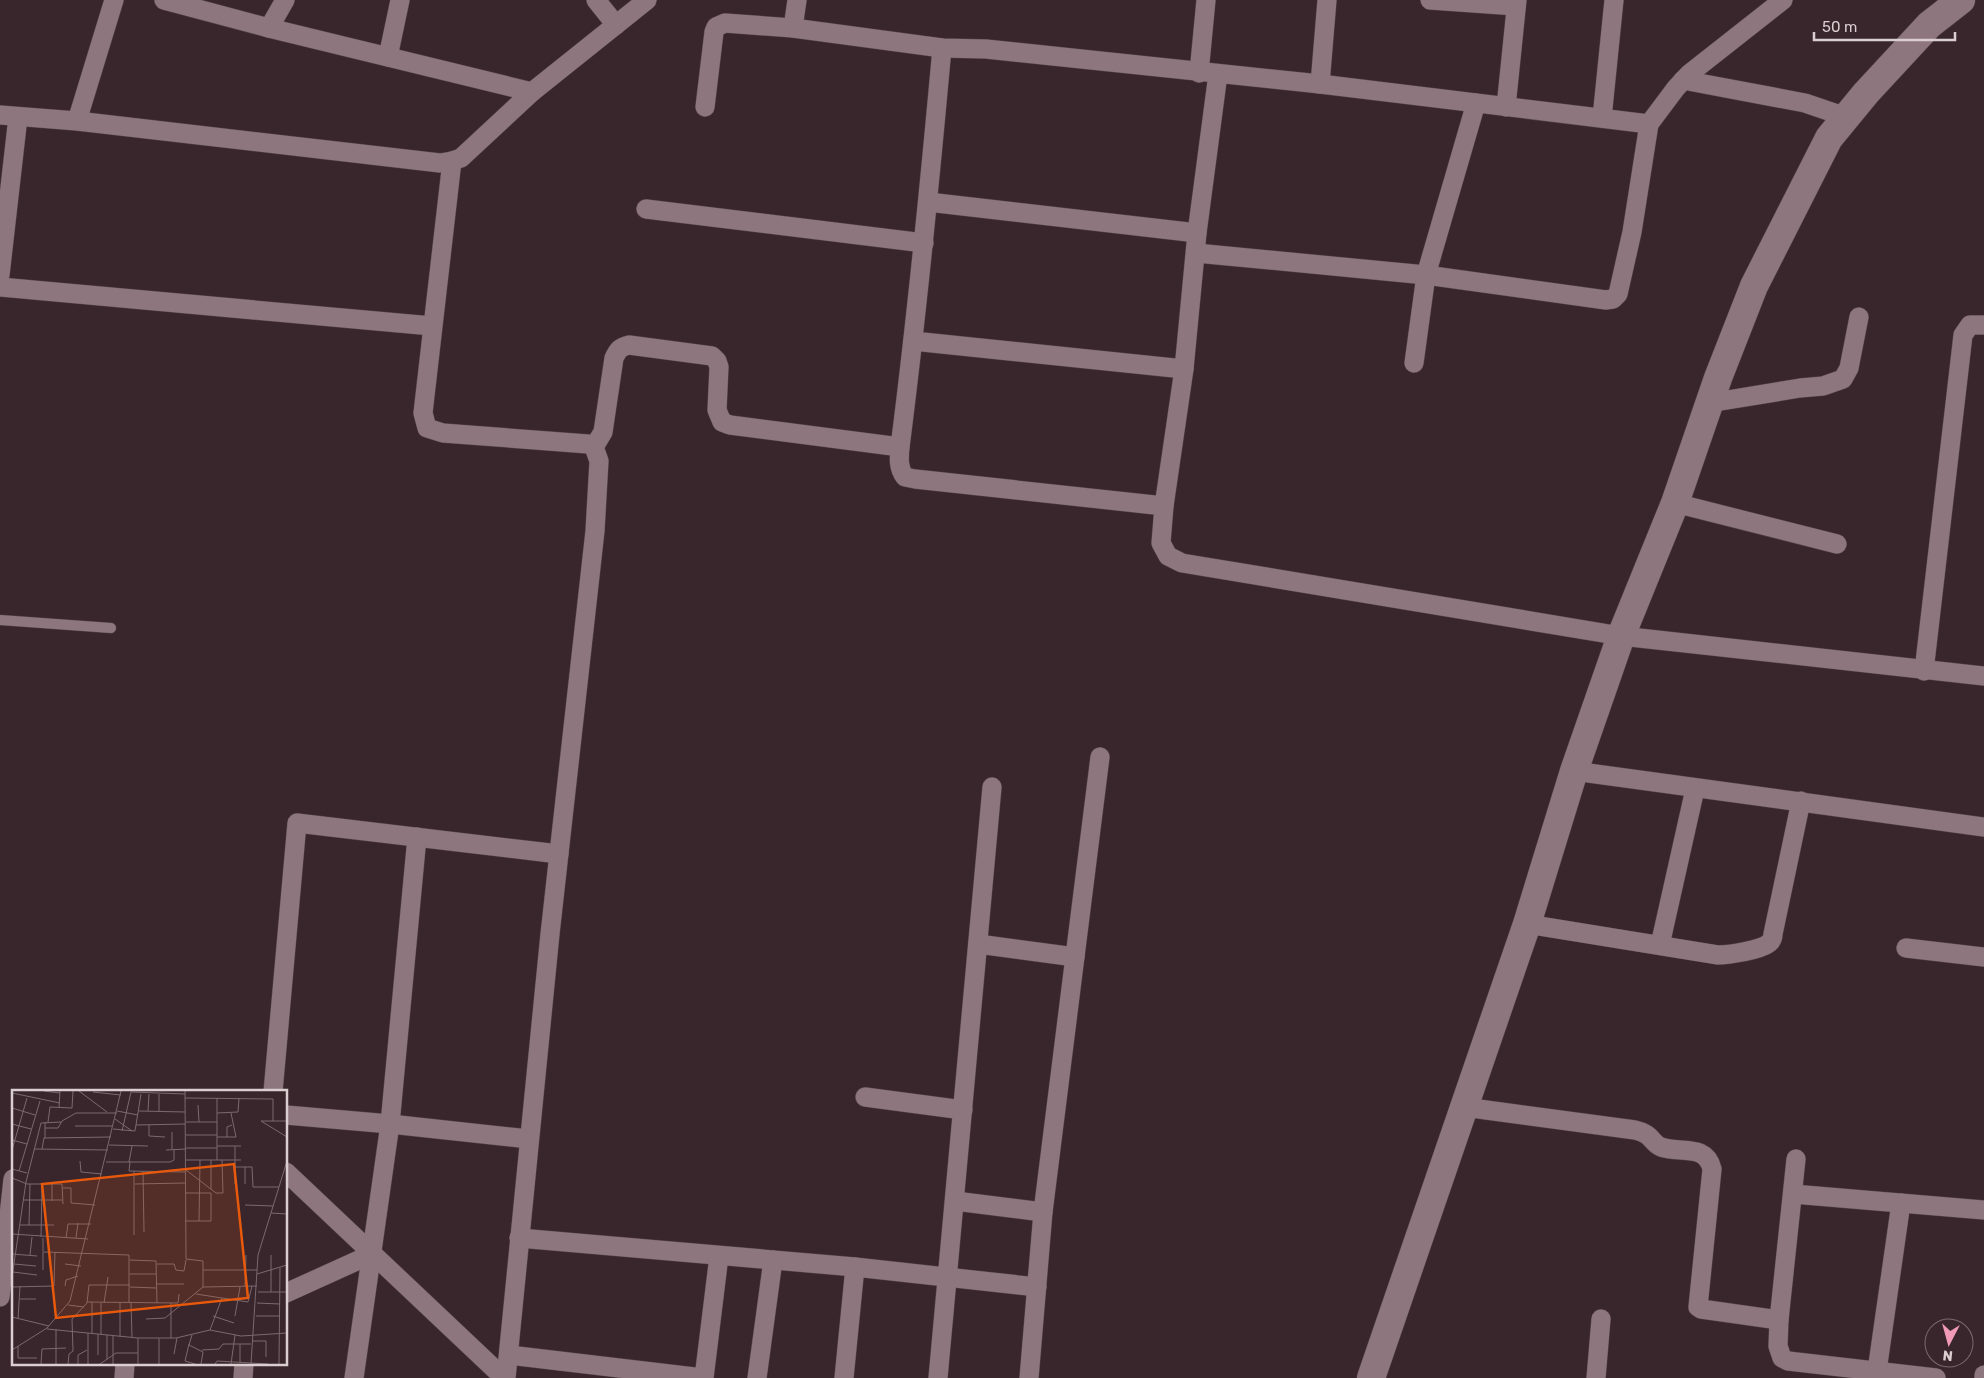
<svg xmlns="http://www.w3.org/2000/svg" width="1984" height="1378" viewBox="0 0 1984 1378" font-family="Rubik,sans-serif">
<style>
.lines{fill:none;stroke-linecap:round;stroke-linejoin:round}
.lane-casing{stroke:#54444a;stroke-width:11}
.street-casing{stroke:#54444a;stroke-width:20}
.secondary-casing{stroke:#54444a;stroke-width:29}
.lane{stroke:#8d767d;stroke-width:10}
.street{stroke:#8d767d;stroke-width:19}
.secondary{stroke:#8d767d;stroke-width:28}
.inset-road{fill:none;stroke:#7a696e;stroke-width:1}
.view{fill:#e8590c;fill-opacity:0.15;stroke:#e8590c;stroke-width:2.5}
.inset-edge{fill:none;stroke:#dbced1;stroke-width:2.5}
</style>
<rect width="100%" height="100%" fill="#39262c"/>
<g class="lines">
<g class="lane-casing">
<path id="lane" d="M 0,620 L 111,628"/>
</g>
<g class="street-casing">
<g id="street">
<path d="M 164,0 L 269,28 L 532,92"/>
<path d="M 596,0 L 616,25"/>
<path d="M 1430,0 L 1516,6"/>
<path d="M 269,28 L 285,0"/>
<path d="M 793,28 L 797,0"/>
<path d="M 942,48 C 930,181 917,314 900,447 C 899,458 898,468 905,477 L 915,479 L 1164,506"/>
<path d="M 388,57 L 400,0"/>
<path d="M 1199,73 L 1206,0"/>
<path d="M 1218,74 L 1197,233 L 1184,369 L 1164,506 L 1161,543 L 1168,556 L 1182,563 L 1621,636 L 1984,676"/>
<path d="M 1683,80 L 1805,103 L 1846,117"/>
<path d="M 1320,84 L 1327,0"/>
<path d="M 705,107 L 714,32 L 716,27 L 725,23 L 793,28 L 942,48 L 986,49 L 1320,84 L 1649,124"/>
<path d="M 1506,107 L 1517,0"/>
<path d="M 0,115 L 77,121 L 440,163 L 452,161 L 461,158 L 532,92 L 647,0"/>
<path d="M 1602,118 L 1614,0"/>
<path d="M 77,121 L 114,0"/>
<path d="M 452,161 L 423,413 L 427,428 L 443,433 L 588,444 L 594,447 L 599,461 L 595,531 L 550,934 L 506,1378"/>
<path d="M 928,202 L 1197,233"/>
<path d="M 646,209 L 924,243"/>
<path d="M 1196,253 L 1426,275 L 1606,300 L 1613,299 L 1618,294 L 1632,232 L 1649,124 L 1676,88 L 1689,74 L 1783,0"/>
<path d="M 0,275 L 18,117"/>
<path d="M 0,287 L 432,326"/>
<path d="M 913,341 L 1184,369"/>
<path d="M 1414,363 L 1426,275 L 1476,103"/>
<path d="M 1709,403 L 1800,388 L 1823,386 L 1843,379 L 1849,368 L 1859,317"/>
<path d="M 594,447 L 603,432 L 614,358 C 618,350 620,347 629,345 L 712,356 L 717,361 L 719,367 L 717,410 L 722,422 L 730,425 L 900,447"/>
<path d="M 1675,503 L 1837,544"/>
<path d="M 1924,671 L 1963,335 L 1970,325 L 1984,325"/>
<path d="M 1574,771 L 1984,827"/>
<path d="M 1527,924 L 1718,955 C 1728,955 1763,950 1770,942 C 1772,940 1773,936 1773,934 L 1801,801"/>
<path d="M 978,944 L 1075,957"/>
<path d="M 1660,945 L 1695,789"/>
<path d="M 1906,948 L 1984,957"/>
<path d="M 273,1092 L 297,823 L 559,854"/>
<path d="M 865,1097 L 963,1110"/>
<path d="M 1464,1107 L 1635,1130 C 1653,1134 1651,1143 1661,1147 C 1680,1154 1706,1143 1712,1169 L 1698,1307 L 1701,1309 L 1779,1320"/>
<path d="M 286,1115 L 390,1124 L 529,1139"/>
<path d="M 1796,1159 L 1779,1320 L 1778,1346 L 1782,1358 L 1788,1361 L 1936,1378"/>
<path d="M 286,1172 L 504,1378"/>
<path d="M 1793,1194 L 1984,1210"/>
<path d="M 955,1201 L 1043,1212"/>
<path d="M 519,1238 L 855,1267 L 1037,1287"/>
<path d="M 286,1293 L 372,1254"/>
<path d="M 0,1297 L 13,1179"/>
<path d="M 509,1355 L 703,1378"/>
<path d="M 1877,1371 L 1901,1203"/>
<path d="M 124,1378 L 125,1364"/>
<path d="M 243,1378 L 244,1364"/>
<path d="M 354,1378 L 390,1124 L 417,837"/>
<path d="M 704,1378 L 719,1256"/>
<path d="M 757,1378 L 773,1260"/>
<path d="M 844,1378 L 855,1267"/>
<path d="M 938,1378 L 992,787"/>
<path d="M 1029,1378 L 1043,1212 L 1100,757"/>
<path d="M 1596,1378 L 1601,1319"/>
<path d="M 1984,1378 L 1984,1375"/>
</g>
</g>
<g class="secondary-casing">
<path id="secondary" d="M 1371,1378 L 1527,924 L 1574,771 L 1621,636 L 1675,503 L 1718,378 L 1754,286 L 1829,138 L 1866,93 L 1929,25 L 1961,0"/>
</g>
<use href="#lane" class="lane"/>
<use href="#street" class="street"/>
<use href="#secondary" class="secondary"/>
</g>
<g transform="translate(12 1090)">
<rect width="275" height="275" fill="#39262c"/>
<path class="inset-road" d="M 32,1 L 48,3M 67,1 L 95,22M 173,1 L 174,169 L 191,171 L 191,197M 81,2 L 109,5M 0,3 L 48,13M 173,8 L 261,9 L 261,31M 205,8 L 205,70M 186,15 L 187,32M 38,17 L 60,18 L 61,1M 0,18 L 23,25M 47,18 L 48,1M 105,21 L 126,25M 127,21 L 173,22M 136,21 L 137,4M 147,21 L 147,4M 205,23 L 226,22 L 227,8M 103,29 L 120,41M 249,31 L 275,47M 249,31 L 275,31M 36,32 L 38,17M 174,32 L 205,32M 0,34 L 19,39M 124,35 L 173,34M 137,35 L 137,46 L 153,47M 63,36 L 101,36M 33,38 L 46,38 L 50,31 L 64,23 L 105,23M 101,39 L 123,41 L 129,4M 110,41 L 119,2 L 173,4M 160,42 L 160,59M 174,45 L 205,45M 205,47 L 224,47 L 219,23M 215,47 L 215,37 L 220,35M 33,48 L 33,32M 0,50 L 15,54M 97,55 L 136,56M 205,56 L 229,56M 223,56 L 223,77 L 240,77 L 241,97 L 267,97M 174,58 L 205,58M 22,59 L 96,60M 30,59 L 32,48 L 99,47M 0,60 L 15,8M 154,60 L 174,59M 174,70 L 229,70M 199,70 L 199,99M 68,71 L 69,82 L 90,84M 94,72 L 158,72 L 162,70 L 162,59M 117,72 L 120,56M 118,72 L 117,81 L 173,82M 233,77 L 233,94M 0,79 L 15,83M 174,80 L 204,103 L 211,103 L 210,70M 7,81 L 28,11M 131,81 L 132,142M 0,88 L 15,94 L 50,94 L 51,114M 123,94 L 173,93M 223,94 L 223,77M 51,98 L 59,98 L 59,113 L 83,115M 11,110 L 50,110M 40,111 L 40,94M 233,115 L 261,116M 259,123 L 275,124M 173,131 L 199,131 L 199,103 L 173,103M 187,131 L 188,70M 8,135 L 42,135M 17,135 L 18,94M 0,144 L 76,149M 122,145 L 122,81M 29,147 L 30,94M 31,148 L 31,180M 54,148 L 56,134 L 79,134M 64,148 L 66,133M 32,162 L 117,165 L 117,213M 0,164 L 25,166M 18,165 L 20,147M 259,165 L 259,202M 118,170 L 144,171 L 145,213M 2,174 L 24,176M 53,174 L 69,176M 145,174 L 162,174 L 164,180 L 172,181 L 174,170M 191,180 L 245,180M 1,182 L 25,185M 118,184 L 144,184M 245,184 L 275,175M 0,187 L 14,92 L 29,33 L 49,32M 144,194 L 172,194M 53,196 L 54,190 L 66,186M 233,196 L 234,165M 0,197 L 42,196 L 43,162M 118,197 L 144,198M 246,202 L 275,202M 184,204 L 236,212 L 240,196M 8,209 L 24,209M 75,212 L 166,213 L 167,204M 80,212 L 80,244M 89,213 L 89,245M 92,213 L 96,187M 108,213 L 108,247M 119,213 L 120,247M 245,213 L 268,214M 56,215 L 72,217M 201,226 L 222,233M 223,226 L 228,197M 244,226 L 268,226M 0,227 L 37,236M 6,229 L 8,196M 134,229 L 153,228 L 191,197 L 245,196M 35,239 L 126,248 L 164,248 L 198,240 L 229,246 L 275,243M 198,240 L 210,208M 86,244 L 86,265M 95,245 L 95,269M 180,245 L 177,255 L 191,262 L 189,274M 159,248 L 159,213M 240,251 L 254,251 L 254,267M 177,254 L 173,271 L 183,274M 6,256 L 6,268 L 25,268M 0,260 L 35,238 L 58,211 L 109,1M 190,260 L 207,259 L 211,254 L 239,254M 162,264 L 165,248M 228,273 L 228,254M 29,274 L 30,259 L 54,258M 44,274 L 44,239M 56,274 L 57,264 L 61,261 L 60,229 L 75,213 L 77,195 L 118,195M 66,274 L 66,265 L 75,260M 76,274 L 76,243M 88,274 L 104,263 L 126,263M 101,274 L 101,246M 126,274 L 126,248M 147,274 L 147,248M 203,274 L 205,271 L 256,274M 219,274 L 223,245M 239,274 L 246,165 L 275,71M 267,274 L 268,178"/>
<path class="view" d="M 222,74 L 236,208 L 44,228 L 30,94 Z"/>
<rect width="275" height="275" class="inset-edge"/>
</g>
<g transform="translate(1949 1343) rotate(186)"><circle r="24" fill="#39262c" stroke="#7a696e"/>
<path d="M0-4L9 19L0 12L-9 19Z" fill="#f09ab7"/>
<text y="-8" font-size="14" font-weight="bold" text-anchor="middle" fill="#dbced1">N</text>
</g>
<path d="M1814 32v8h141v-8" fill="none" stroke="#dbced1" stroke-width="2.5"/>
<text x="1822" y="32" font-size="15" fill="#dbced1" stroke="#39262c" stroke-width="4" paint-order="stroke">50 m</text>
</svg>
